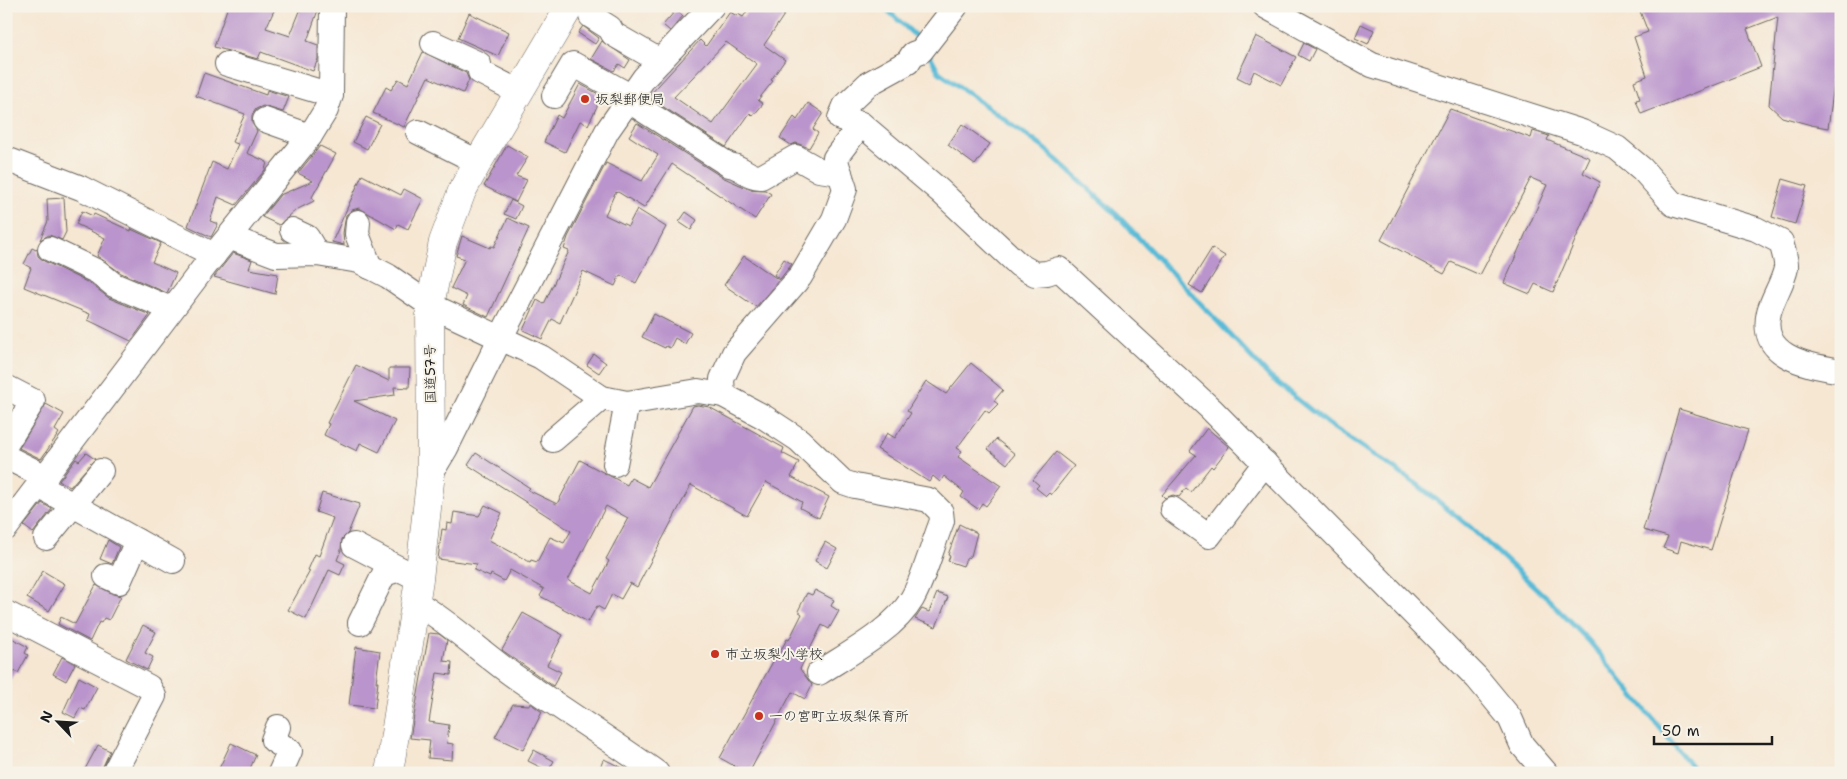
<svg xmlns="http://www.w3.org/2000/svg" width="1847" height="779" viewBox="0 0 1847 779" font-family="'Shantell Sans','Klee One',sans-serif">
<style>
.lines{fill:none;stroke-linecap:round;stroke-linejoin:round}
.stream{stroke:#59bbd7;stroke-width:5}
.building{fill:#ba94cc;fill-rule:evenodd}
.minor-casing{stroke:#68635c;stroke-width:26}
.highway-casing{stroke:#68635c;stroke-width:29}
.minor{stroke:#fff;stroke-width:24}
.highway{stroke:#fff;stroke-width:28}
.poi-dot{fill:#c8321e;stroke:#f7f3e8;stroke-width:2}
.labels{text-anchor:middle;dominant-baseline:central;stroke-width:4;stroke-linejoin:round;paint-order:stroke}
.poi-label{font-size:14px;fill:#1c1c1c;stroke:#f7f3e8;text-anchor:start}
.street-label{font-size:14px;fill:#1c1c1c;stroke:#f7f3e8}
</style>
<rect width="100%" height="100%" fill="#f7f3e8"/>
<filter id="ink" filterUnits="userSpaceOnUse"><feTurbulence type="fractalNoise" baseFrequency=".02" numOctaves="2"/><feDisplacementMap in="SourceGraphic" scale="10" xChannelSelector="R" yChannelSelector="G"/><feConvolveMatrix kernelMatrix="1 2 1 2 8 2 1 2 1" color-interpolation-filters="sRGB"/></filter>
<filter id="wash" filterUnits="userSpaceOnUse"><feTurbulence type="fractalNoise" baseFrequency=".0096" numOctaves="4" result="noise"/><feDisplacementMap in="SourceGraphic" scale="20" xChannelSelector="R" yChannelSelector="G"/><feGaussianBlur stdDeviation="1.12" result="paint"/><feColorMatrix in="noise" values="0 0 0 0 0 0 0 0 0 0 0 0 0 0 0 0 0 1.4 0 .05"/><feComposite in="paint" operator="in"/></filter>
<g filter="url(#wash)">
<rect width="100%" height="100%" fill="#f6e7d3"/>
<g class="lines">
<g class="stream">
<path d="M 883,6 L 921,41"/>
<path d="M 928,52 L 939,72 L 1044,148 L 1117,215 L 1270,377 L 1328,424 L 1418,485 L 1471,528 L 1549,600 L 1589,641 L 1697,773"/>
</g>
</g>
<g id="blocks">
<g class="building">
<path d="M 228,6 L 276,6 L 266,28 L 290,36 L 302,6 L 318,10 L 307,41 L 318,45 L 318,59 L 313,71 L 261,52 L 258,59 L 214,47 Z"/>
<path d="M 751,6 L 790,6 L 764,45 L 785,60 L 771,80 L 773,81 L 758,100 L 763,104 L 753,116 L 750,113 L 726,147 L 648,97 L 700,40 L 706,46 L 730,12 L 737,16 L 738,14 L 743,17 ZM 726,42 L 757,64 L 713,124 L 674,97 Z"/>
<path d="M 1638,6 L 1841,6 L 1841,35 L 1828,128 L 1811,125 L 1782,117 L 1769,105 L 1778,17 L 1747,29 L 1761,67 L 1641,114 L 1636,100 L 1640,99 L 1634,81 L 1647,76 L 1634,37 L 1648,32 Z"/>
<path d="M 676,10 L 683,16 L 670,31 L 663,25 Z"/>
<path d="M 469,13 L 509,32 L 498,56 L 458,38 Z"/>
<path d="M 1361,24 L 1374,30 L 1368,44 L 1355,38 Z"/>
<path d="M 583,26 L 599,38 L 595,44 L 578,33 Z"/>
<path d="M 1256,36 L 1296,57 L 1281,85 L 1254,71 L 1249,83 L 1237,77 Z"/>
<path d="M 602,41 L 630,60 L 625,68 L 619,64 L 614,71 L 591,59 Z"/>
<path d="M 1304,43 L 1315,49 L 1309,61 L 1298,55 Z"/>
<path d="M 423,52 L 466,73 L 469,80 L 463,93 L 428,77 L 404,127 L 373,113 L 386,87 L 391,90 L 398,79 L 408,84 Z"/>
<path d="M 204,73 L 266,95 L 267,90 L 289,97 L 283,112 L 263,106 L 256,109 L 252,115 L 252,123 L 257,131 L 247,153 L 267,162 L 265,170 L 236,205 L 218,197 L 210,221 L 218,224 L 211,237 L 188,226 L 212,162 L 227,169 L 238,144 L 232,142 L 245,114 L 196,96 Z"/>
<path d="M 580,84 L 602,96 L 588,125 L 580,121 L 565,152 L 544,142 L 557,115 L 562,118 Z"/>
<path d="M 808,103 L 823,113 L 813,129 L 818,133 L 809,148 L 796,143 L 791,145 L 780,138 L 794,117 L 797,120 Z"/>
<path d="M 1450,109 L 1531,138 L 1533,131 L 1549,136 L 1547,140 L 1590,158 L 1583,173 L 1600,182 L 1553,292 L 1535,284 L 1530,294 L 1504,283 L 1547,185 L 1531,178 L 1480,275 L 1451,262 L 1444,274 L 1381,240 Z"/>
<path d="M 366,117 L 380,124 L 367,149 L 353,142 Z"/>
<path d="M 637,123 L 722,177 L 749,189 L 765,190 L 771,194 L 755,219 L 672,164 L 644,208 L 618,192 L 615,193 L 605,215 L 628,226 L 637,209 L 666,227 L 636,283 L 620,275 L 615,286 L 583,271 L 560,323 L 552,319 L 542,339 L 523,330 L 537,300 L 544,304 L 569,251 L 564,249 L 568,237 L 606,163 L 642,181 L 658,155 L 629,136 Z"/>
<path d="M 962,124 L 990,144 L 975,165 L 948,145 Z"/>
<path d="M 507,145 L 528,157 L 516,176 L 527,180 L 516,202 L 484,186 Z"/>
<path d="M 320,146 L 336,154 L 312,197 L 314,201 L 296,210 L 279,225 L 262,217 L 280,195 L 313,181 L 298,173 Z"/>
<path d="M 362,175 L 401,195 L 404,189 L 423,199 L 408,229 L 398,224 L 396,229 L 359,208 L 352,210 L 346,215 L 343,233 L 344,245 L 332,242 Z"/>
<path d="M 1783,179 L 1807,186 L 1795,224 L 1772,217 Z"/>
<path d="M 64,198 L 66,232 L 62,240 L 49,235 L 40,240 L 48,221 L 47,199 Z"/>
<path d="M 511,200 L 522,206 L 516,219 L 504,214 Z"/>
<path d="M 82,211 L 93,216 L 94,214 L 131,231 L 131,229 L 161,243 L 152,262 L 176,273 L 167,293 L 121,273 L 97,256 L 105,238 L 76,224 Z"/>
<path d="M 686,212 L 697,220 L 691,230 L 679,222 Z"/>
<path d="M 508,218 L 529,228 L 488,317 L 463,305 L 467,296 L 451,288 L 465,259 L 456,256 L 462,236 L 490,248 L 491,246 L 494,247 Z"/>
<path d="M 32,248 L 36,250 L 37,248 L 38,256 L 44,261 L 91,284 L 109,298 L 150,315 L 131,341 L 88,320 L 90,314 L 24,287 L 31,268 L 24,264 Z"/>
<path d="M 1212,248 L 1225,256 L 1202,293 L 1189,285 Z"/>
<path d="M 233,253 L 252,260 L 249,269 L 278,274 L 275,294 L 214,277 Z"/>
<path d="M 744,256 L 779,280 L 756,307 L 724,285 Z"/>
<path d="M 784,259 L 792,264 L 780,279 L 774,275 Z"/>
<path d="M 654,314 L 691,333 L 685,344 L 675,338 L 670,348 L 666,346 L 665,348 L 642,337 Z"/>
<path d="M 594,354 L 606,363 L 599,373 L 587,365 Z"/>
<path d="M 971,363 L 1003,390 L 994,401 L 998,404 L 989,413 L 985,410 L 957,448 L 962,451 L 958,457 L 1001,486 L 986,506 L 982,503 L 978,509 L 961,497 L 964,492 L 944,476 L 940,482 L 933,476 L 929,482 L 877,449 L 887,433 L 895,438 L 911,413 L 907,411 L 926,381 L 946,394 Z"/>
<path d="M 356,365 L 389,381 L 389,368 L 410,368 L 409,388 L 394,387 L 395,395 L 354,401 L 395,421 L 379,452 L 360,443 L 357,451 L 324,435 L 329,424 L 327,423 Z"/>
<path d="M 46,404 L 64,414 L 55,430 L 59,433 L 41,459 L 19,448 Z"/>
<path d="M 698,405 L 709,407 L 784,448 L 782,453 L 799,462 L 791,477 L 829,497 L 819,518 L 800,508 L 802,502 L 766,482 L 747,516 L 691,485 L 637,587 L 630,583 L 621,599 L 612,594 L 604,610 L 597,606 L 588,622 L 540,596 L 544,589 L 510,570 L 504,581 L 491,574 L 490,577 L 474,570 L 477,564 L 438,559 L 442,529 L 446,530 L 447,523 L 452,524 L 454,512 L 479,516 L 485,505 L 502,513 L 489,540 L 530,562 L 531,560 L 537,562 L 550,537 L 564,543 L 571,531 L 468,465 L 476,453 L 530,488 L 528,490 L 557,504 L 580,460 L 627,485 L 631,478 L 648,487 L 693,406 ZM 606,506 L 628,518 L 606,559 L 609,561 L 592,593 L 568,580 Z"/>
<path d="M 1679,409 L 1748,430 L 1711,550 L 1681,541 L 1678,553 L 1663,548 L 1668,537 L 1643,530 Z"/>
<path d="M 1207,428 L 1229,447 L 1213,468 L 1211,466 L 1191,492 L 1186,488 L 1179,497 L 1173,495 L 1165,498 L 1162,495 L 1196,455 L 1190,451 Z"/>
<path d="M 996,439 L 1015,454 L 1007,464 L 988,449 Z"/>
<path d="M 1056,452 L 1074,466 L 1051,495 L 1049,493 L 1046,496 L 1036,488 L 1039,485 L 1033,480 Z"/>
<path d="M 86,453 L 95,459 L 70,487 L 59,481 L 76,459 L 79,461 Z"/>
<path d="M 322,493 L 360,504 L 348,533 L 342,539 L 341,550 L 337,560 L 345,564 L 340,575 L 329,570 L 306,619 L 288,610 L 310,571 L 308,570 L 315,554 L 319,556 L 333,518 L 316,512 Z"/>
<path d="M 42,503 L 52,509 L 33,533 L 24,526 Z"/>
<path d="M 959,524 L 977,533 L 971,556 L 966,559 L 963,566 L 948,561 L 950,556 L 948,555 Z"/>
<path d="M 108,540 L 119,547 L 112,564 L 100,559 Z"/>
<path d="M 825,542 L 837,549 L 827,568 L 815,561 Z"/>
<path d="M 43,571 L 65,584 L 49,611 L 27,598 Z"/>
<path d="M 96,585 L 113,594 L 121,596 L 109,620 L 104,618 L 101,623 L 99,622 L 90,641 L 58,624 L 61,617 L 75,624 Z"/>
<path d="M 815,590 L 834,600 L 831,606 L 839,611 L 829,629 L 822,625 L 800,669 L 812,685 L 805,699 L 792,692 L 749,773 L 747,773 L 720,758 L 776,656 L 777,657 L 787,639 L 789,640 L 802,614 L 798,611 L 807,593 L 812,595 Z"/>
<path d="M 937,593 L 948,597 L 936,627 L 915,619 L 922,609 L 929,612 Z"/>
<path d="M 523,613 L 563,635 L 547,665 L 561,672 L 553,686 L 502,650 Z"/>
<path d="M 143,625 L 156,632 L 145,653 L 153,657 L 147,670 L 126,659 Z"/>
<path d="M 429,633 L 439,634 L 447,640 L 443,661 L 452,662 L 451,675 L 437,673 L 429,722 L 449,725 L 447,743 L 453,744 L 452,760 L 428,758 L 430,740 L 410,738 Z"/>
<path d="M 6,635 L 28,647 L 25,653 L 28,655 L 18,673 L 15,671 L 6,687 Z"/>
<path d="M 356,647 L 380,651 L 376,682 L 378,682 L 375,708 L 349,705 Z"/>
<path d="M 62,657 L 75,664 L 66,681 L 53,674 Z"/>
<path d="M 79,677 L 97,687 L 85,710 L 80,708 L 75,718 L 63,712 Z"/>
<path d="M 530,703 L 542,712 L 523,750 L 495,737 L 513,704 L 530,705 Z"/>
<path d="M 231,743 L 256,755 L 248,773 L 217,773 Z"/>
<path d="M 98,745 L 110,751 L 100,773 L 83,773 Z"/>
<path d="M 534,750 L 554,761 L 548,771 L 528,761 Z"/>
<path d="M 604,759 L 632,773 L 597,773 Z"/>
</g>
</g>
</g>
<g filter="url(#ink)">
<use href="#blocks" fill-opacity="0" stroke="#68635c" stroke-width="1"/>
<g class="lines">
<g class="minor-casing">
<g id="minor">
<path d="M 956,6 L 921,51 L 913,54 L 908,62 L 868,84 L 845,106 L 840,118 L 861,124 L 940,191 L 1019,265 L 1035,274 L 1047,273 L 1059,269 L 1211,409 L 1477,678 L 1510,718 L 1522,745 L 1546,773"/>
<path d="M 1265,6 L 1372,65 L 1582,132 L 1617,148 L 1642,169 L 1673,204 L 1756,229 L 1781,242 C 1783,250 1787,261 1786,268 C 1783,283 1773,297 1769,312 C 1758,358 1808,365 1841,371"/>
<path d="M 591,16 L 610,28 L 613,34 L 660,61"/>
<path d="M 433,43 L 479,64 L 480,72 L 519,92"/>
<path d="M 227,64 L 331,95"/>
<path d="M 554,96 L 573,64 L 632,97"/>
<path d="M 629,101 L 729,165 C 741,166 749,178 761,177 L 796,157 L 819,170 L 840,173"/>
<path d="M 265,120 L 310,136"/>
<path d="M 418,132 L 478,162"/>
<path d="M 6,159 L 81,188 L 214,255"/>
<path d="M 358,222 L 357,234 L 370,267"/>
<path d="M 292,230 L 307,237 L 317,254"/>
<path d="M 229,237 L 276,255 L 317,254 L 359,261 L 388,276 L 430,305 L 541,357 L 602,398 L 627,403 L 698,391 L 723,395 L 764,417 L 799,440 L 843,482 L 855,486 L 929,500 L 941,512 L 942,521 C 932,546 925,576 912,599 C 894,630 848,654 819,673"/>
<path d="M 50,249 L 98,272 L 114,285 L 171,309"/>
<path d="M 6,387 L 33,401 L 6,444"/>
<path d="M 723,395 L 722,379 L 734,353 L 800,277 L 834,219 L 845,189 L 835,158 L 861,124"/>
<path d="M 553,440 L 602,398"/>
<path d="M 6,457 L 46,477"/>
<path d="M 615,464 L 627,403"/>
<path d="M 431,473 L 446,448 L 500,339 L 607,131 L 644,78 L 712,6"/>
<path d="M 39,486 L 173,561"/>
<path d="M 1172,509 L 1209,536 L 1265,463"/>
<path d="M 6,528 L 205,266 L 310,136 L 326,110 L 331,95 L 332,6"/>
<path d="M 46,538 L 101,471"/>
<path d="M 354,545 L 419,579"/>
<path d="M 106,576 L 119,582 L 137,541"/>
<path d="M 415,602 C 453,624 483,655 520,680 C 565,711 612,741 657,773"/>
<path d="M 6,613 L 149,687 L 154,696 L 114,773"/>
<path d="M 360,623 L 384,574 L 400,569"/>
<path d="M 278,727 L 273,740 L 290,751 L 280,773"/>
</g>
</g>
<g class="highway-casing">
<path id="highway" d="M 389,773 L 419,579 L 431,473 L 430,305 L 443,242 L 462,191 L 478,162 L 570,6"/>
</g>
<use href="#minor" class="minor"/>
<use href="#highway" class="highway"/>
</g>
</g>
<g class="poi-dot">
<circle cx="585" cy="99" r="5"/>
<circle cx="715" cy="654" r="5"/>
<circle cx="759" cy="716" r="5"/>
</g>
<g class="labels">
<g class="poi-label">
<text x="595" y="99">坂梨郵便局</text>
<text x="725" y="654">市立坂梨小学校</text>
<text x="769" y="716">一の宮町立坂梨保育所</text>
</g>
<g class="street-label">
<text transform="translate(430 374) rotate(-91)">国道57号</text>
</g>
</g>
<rect width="1847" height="779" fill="none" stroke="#f7f3e8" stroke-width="25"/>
<g transform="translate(58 722) rotate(295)" stroke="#f7f3e8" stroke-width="4" paint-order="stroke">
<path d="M0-4L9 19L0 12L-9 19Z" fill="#1c1c1c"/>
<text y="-8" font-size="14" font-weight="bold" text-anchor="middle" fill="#1c1c1c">N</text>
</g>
<path d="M1654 736v8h118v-8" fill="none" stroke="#1c1c1c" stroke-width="2.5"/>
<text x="1662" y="736" font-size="15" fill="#1c1c1c" stroke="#f7f3e8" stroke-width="4" paint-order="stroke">50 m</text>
</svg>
